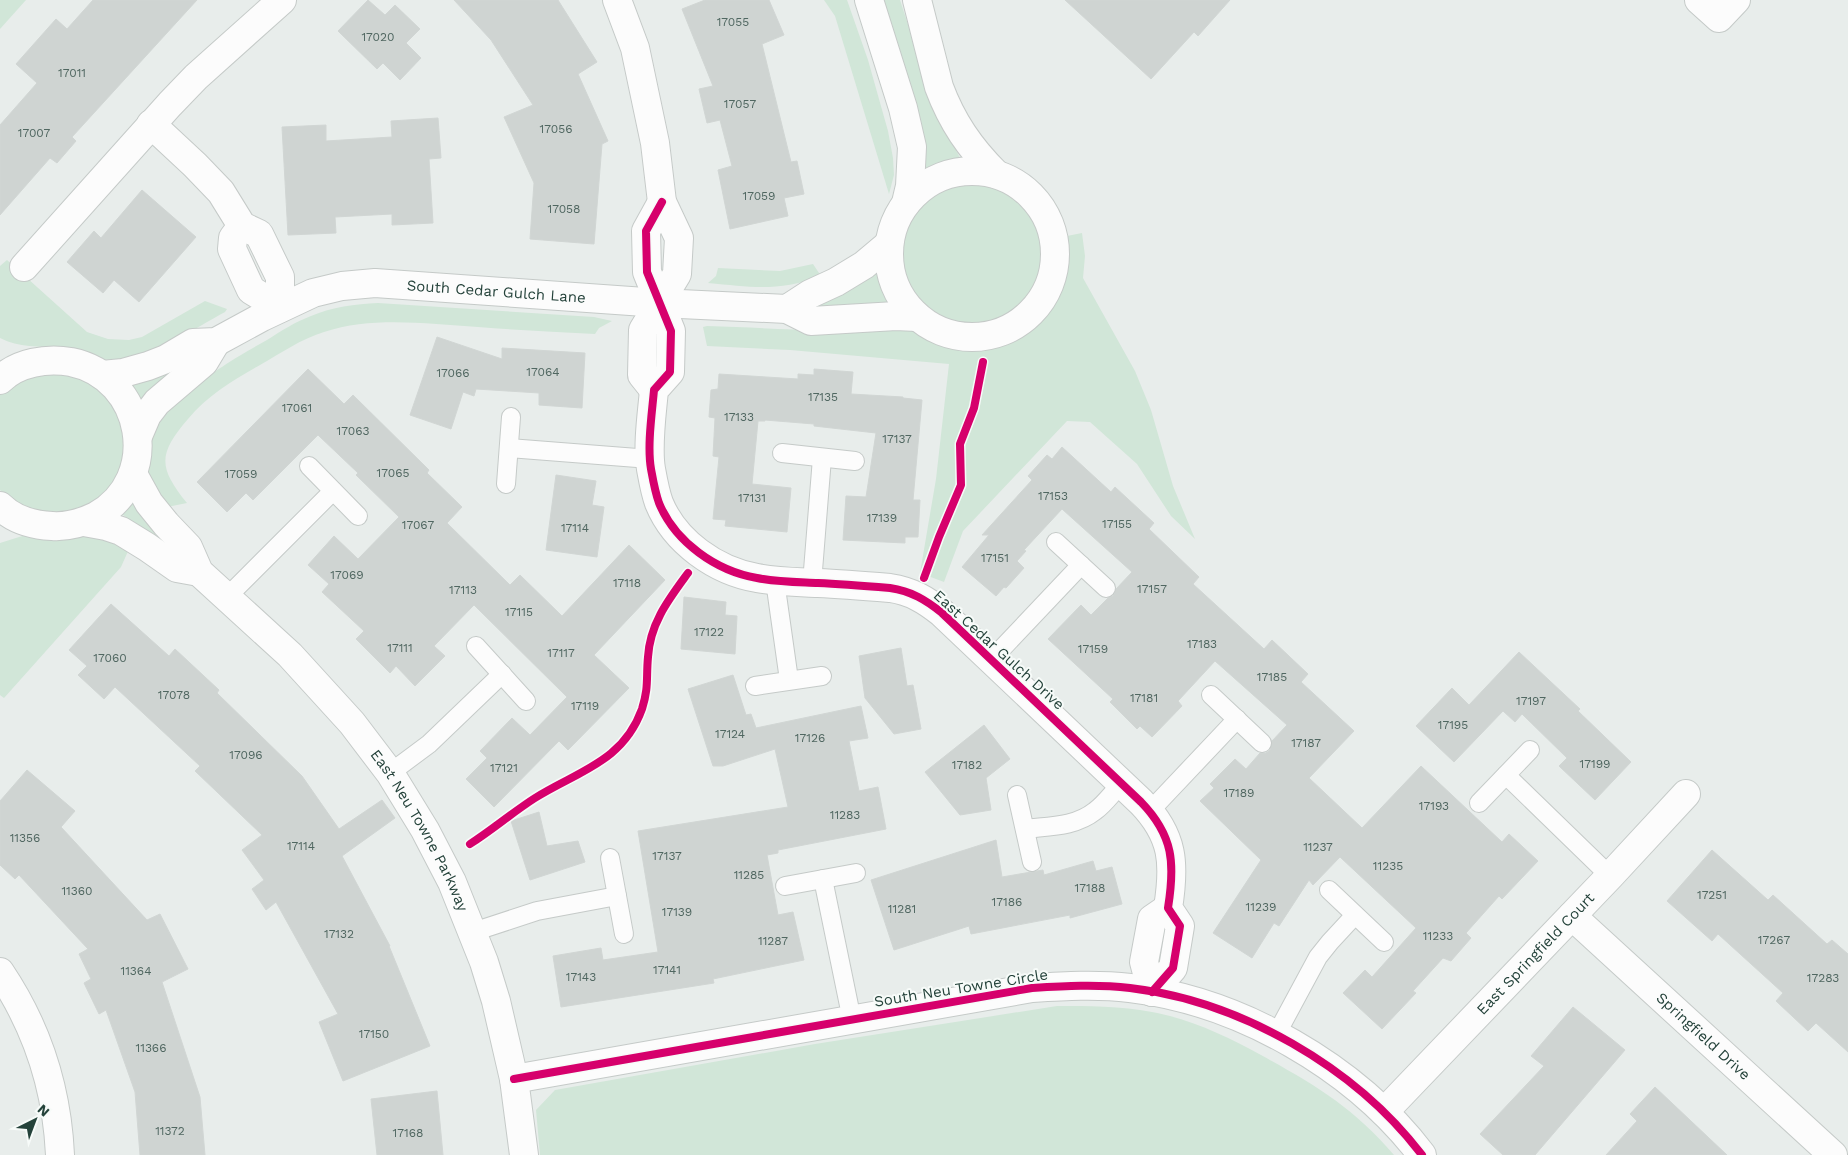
<svg xmlns="http://www.w3.org/2000/svg" width="1848" height="1155" viewBox="0 0 1848 1155" font-family="'Work Sans',sans-serif">
<style>
.green{fill:#d1e6d8}
.building{fill:#cfd4d2;stroke:#d1d6d4}
.lines{fill:none;stroke-linecap:round;stroke-linejoin:round}
.service-casing{stroke:#c5cac8;stroke-width:20}
.minor-casing{stroke:#c5cac8;stroke-width:30}
.service{stroke:#fcfcfc;stroke-width:18}
.minor{stroke:#fcfcfc;stroke-width:28}
.cycleway-casing{stroke:#f7fbf9;stroke-width:11}
.cycleway{stroke:#d6006c;stroke-width:8}
.labels{text-anchor:middle;dominant-baseline:central;stroke-width:4;stroke-linejoin:round;paint-order:stroke}
.number-label{font-size:12px;fill:#506761}
.street-label{font-size:15px;fill:#24423a;stroke:#f7fbf9}
</style>
<rect width="100%" height="100%" fill="#e8edeb"/>
<g class="green">
<path d="M 0,0 L 26,0 L 0,29 Z"/>
<path d="M 824,0 L 847,0 L 868,60 L 888,131 L 893,158 L 894,175 L 889,194 L 835,16 Z"/>
<path d="M 879,0 L 900,0 L 937,113 L 960,158 L 925,175 L 922,174 Z"/>
<circle cx="973" cy="255" r="73"/>
<path d="M 1082,233 L 1085,256 L 1083,278 L 1135,371 L 1151,410 L 1173,486 L 1195,539 L 1171,516 L 1137,464 L 1090,422 L 1067,421 L 963,531 L 944,582 L 920,573 L 936,479 L 949,364 L 790,350 L 707,346 L 703,327 L 707,326 C 752,327 796,331 840,330 C 859,330 884,325 901,327 C 923,330 941,345 963,347 C 1007,351 1052,321 1064,277 C 1067,264 1066,250 1067,236 Z"/>
<path d="M 7,260 L 87,332 L 108,339 L 129,340 L 142,337 L 205,301 L 227,309 L 225,312 C 195,328 142,364 109,360 C 100,359 92,354 83,352 C 76,350 68,349 60,348 C 39,346 19,348 0,338 L 0,266 Z"/>
<path d="M 813,264 L 821,276 C 778,292 752,287 708,283 L 716,276 L 718,268 L 780,271 Z"/>
<path d="M 874,274 L 878,275 L 894,306 L 821,312 L 814,306 Z"/>
<path d="M 378,303 L 594,317 L 612,321 L 599,328 L 595,334 C 556,332 517,330 478,327 C 427,324 373,316 324,332 C 301,339 281,353 260,365 C 233,380 208,395 188,419 C 158,454 158,467 187,503 L 167,507 C 158,492 144,475 147,455 C 153,405 227,362 267,340 C 281,331 295,322 311,316 C 332,307 355,304 378,303 Z"/>
<path d="M 195,351 L 141,401 L 139,400 L 128,382 Z"/>
<path d="M 75,372 L 115,401 L 128,445 L 114,486 L 91,506 L 63,515 L 34,512 L 8,498 L 0,490 L 0,394 L 12,383 L 26,375 Z"/>
<path d="M 134,496 L 177,555 L 122,514 Z"/>
<path d="M 35,532 L 55,535 L 101,537 L 129,549 L 121,567 L 4,698 L 0,695 L 0,543 Z"/>
<path d="M 1057,1006 C 1089,1006 1120,1006 1152,1012 C 1191,1019 1226,1036 1261,1055 C 1315,1085 1353,1107 1394,1155 L 540,1155 L 536,1110 L 555,1090 L 815,1044 Z"/>
</g>
<g class="building">
<path d="M 93,0 L 197,0 L 72,137 L 76,141 L 57,163 L 50,158 L 0,215 L 0,125 L 37,83 L 16,64 L 56,19 L 67,29 Z"/>
<path d="M 368,0 L 385,15 L 395,5 L 420,29 L 406,43 L 421,58 L 400,80 L 383,63 L 377,69 L 338,31 Z"/>
<path d="M 454,0 L 558,0 L 597,62 L 578,74 L 608,141 L 602,144 L 594,244 L 530,239 L 534,183 L 504,117 L 533,105 L 491,40 Z"/>
<path d="M 705,0 L 769,0 L 784,35 L 762,44 L 791,162 L 797,161 L 804,194 L 784,198 L 788,216 L 730,229 L 718,170 L 732,166 L 720,120 L 707,123 L 699,89 L 713,86 L 682,9 Z"/>
<path d="M 1065,0 L 1230,0 L 1198,36 L 1194,32 L 1151,79 Z"/>
<path d="M 438,118 L 441,158 L 429,159 L 433,223 L 392,225 L 392,214 L 335,217 L 336,233 L 288,235 L 282,127 L 326,125 L 326,141 L 392,137 L 391,121 Z"/>
<path d="M 142,190 L 196,237 L 139,302 L 114,280 L 103,293 L 67,262 L 94,231 L 101,238 Z"/>
<path d="M 437,337 L 502,359 L 502,348 L 585,353 L 582,408 L 539,405 L 539,393 L 476,389 L 474,396 L 463,392 L 451,429 L 410,415 Z"/>
<path d="M 308,369 L 344,404 L 353,395 L 429,470 L 427,473 L 462,507 L 447,523 L 510,585 L 520,575 L 562,616 L 629,545 L 665,580 L 594,655 L 629,688 L 568,750 L 559,741 L 494,807 L 466,779 L 487,758 L 480,751 L 512,718 L 530,735 L 567,697 L 474,605 L 434,646 L 445,656 L 415,686 L 396,666 L 390,673 L 356,639 L 364,631 L 322,592 L 329,584 L 308,565 L 334,536 L 358,559 L 399,517 L 356,475 L 358,473 L 318,435 L 253,500 L 246,493 L 227,512 L 197,482 Z"/>
<path d="M 814,369 L 853,372 L 851,394 L 903,397 L 903,398 L 922,400 L 913,500 L 920,500 L 918,537 L 905,537 L 905,543 L 843,540 L 846,496 L 866,497 L 876,433 L 814,426 L 814,424 L 765,420 L 765,421 L 758,421 L 752,484 L 791,488 L 787,532 L 725,526 L 726,520 L 713,519 L 719,457 L 713,456 L 715,418 L 709,417 L 711,390 L 718,389 L 719,374 L 798,379 L 798,374 L 814,375 Z"/>
<path d="M 1062,447 L 1111,492 L 1115,487 L 1154,523 L 1149,529 L 1199,577 L 1193,584 L 1264,649 L 1272,640 L 1308,674 L 1301,682 L 1354,731 L 1309,778 L 1362,828 L 1421,766 L 1502,842 L 1509,834 L 1538,861 L 1502,899 L 1499,896 L 1466,933 L 1471,938 L 1451,961 L 1443,958 L 1413,991 L 1416,993 L 1382,1029 L 1343,993 L 1365,970 L 1372,977 L 1416,928 L 1340,857 L 1313,885 L 1309,880 L 1279,926 L 1274,923 L 1252,958 L 1213,933 L 1261,860 L 1200,801 L 1214,788 L 1210,784 L 1235,759 L 1246,769 L 1260,753 L 1266,753 L 1270,750 L 1272,741 L 1287,725 L 1215,661 L 1178,701 L 1182,706 L 1152,737 L 1140,726 L 1137,729 L 1110,702 L 1113,699 L 1048,639 L 1081,605 L 1091,615 L 1108,598 L 1113,596 L 1116,589 L 1132,572 L 1062,509 L 1024,550 L 1026,551 L 1017,561 L 1024,568 L 1006,588 L 1004,587 L 996,596 L 962,567 L 989,535 L 982,535 L 1032,480 L 1028,476 L 1047,455 L 1052,459 Z"/>
<path d="M 556,475 L 596,481 L 592,505 L 604,507 L 597,557 L 546,550 Z"/>
<path d="M 684,597 L 726,602 L 725,615 L 737,616 L 735,654 L 681,649 Z"/>
<path d="M 111,604 L 169,656 L 175,649 L 219,690 L 217,693 L 302,776 L 339,829 L 382,800 L 395,818 L 342,856 L 390,946 L 389,946 L 430,1046 L 343,1081 L 319,1022 L 338,1014 L 276,902 L 266,910 L 252,889 L 264,880 L 242,850 L 262,835 L 195,771 L 200,766 L 115,687 L 104,699 L 78,675 L 87,666 L 69,650 Z"/>
<path d="M 901,648 L 907,686 L 913,685 L 921,729 L 894,734 L 865,698 L 859,656 Z"/>
<path d="M 1519,652 L 1580,709 L 1578,711 L 1631,762 L 1595,800 L 1559,766 L 1567,758 L 1522,714 L 1515,722 L 1503,711 L 1454,762 L 1416,726 L 1452,688 L 1469,705 Z"/>
<path d="M 733,675 L 746,715 L 751,714 L 756,728 L 861,706 L 868,738 L 849,741 L 859,791 L 878,787 L 886,829 L 778,850 L 778,853 L 767,855 L 778,915 L 793,912 L 804,960 L 713,979 L 714,983 L 561,1007 L 553,956 L 601,948 L 603,960 L 658,952 L 638,831 L 788,807 L 775,749 L 723,766 L 713,766 L 688,689 Z"/>
<path d="M 984,725 L 1010,759 L 986,778 L 991,810 L 960,815 L 925,772 Z"/>
<path d="M 27,770 L 75,811 L 61,827 L 147,920 L 160,914 L 188,969 L 162,982 L 200,1097 L 205,1155 L 140,1155 L 135,1092 L 106,1010 L 99,1014 L 84,983 L 91,979 L 79,954 L 88,949 L 19,875 L 15,879 L 0,865 L 0,801 Z"/>
<path d="M 539,812 L 547,846 L 578,841 L 585,862 L 530,880 L 511,821 Z"/>
<path d="M 996,840 L 1002,877 L 1043,870 L 1044,875 L 1093,861 L 1096,871 L 1112,867 L 1122,904 L 1070,918 L 1070,915 L 971,934 L 969,926 L 894,950 L 871,880 Z"/>
<path d="M 1712,850 L 1768,900 L 1773,895 L 1827,944 L 1832,940 L 1848,954 L 1848,1052 L 1816,1023 L 1808,1031 L 1776,1001 L 1783,993 L 1718,934 L 1712,941 L 1667,901 Z"/>
<path d="M 1573,1007 L 1625,1050 L 1535,1155 L 1503,1155 L 1480,1134 L 1544,1066 L 1531,1056 Z"/>
<path d="M 1655,1087 L 1727,1155 L 1606,1155 L 1637,1121 L 1630,1114 Z"/>
<path d="M 437,1091 L 443,1155 L 377,1155 L 371,1099 Z"/>
</g>
<g class="lines">
<g class="service-casing">
<g id="service">
<path d="M 509,448 L 650,459"/>
<path d="M 782,453 L 855,461"/>
<path d="M 309,466 L 358,516"/>
<path d="M 506,484 L 511,417"/>
<path d="M 1056,542 L 1106,588"/>
<path d="M 775,581 L 789,680"/>
<path d="M 812,583 L 822,458"/>
<path d="M 227,597 L 333,491"/>
<path d="M 476,646 L 526,701"/>
<path d="M 992,659 L 1081,565"/>
<path d="M 755,686 L 822,676"/>
<path d="M 1211,695 L 1262,743"/>
<path d="M 390,773 L 429,744 L 502,674"/>
<path d="M 1506,775 L 1610,876"/>
<path d="M 1017,795 L 1032,862"/>
<path d="M 1479,803 L 1530,750"/>
<path d="M 1150,811 L 1237,719"/>
<path d="M 1025,829 C 1049,826 1075,827 1095,811 C 1105,804 1113,792 1122,783"/>
<path d="M 610,858 L 624,934"/>
<path d="M 823,879 L 852,1020"/>
<path d="M 785,886 L 856,873"/>
<path d="M 1329,890 L 1384,942"/>
<path d="M 473,932 L 537,911 L 617,896"/>
<path d="M 1276,1035 L 1318,957 L 1330,942 L 1355,915"/>
</g>
</g>
<g class="minor-casing">
<g id="minor">
<path d="M 617,0 L 635,48 L 655,143 L 662,202 L 679,238 L 677,274 L 643,330 L 642,375 L 654,390"/>
<path d="M 869,0 L 903,108 L 912,147 L 910,186 L 906,203"/>
<path d="M 917,0 L 939,87 C 952,122 970,148 996,174"/>
<path d="M 1699,0 L 1719,18 L 1736,0"/>
<path d="M 151,124 L 195,165 L 221,192 L 242,226 L 259,234 L 280,277 L 280,308"/>
<circle cx="972" cy="254" r="83"/>
<path d="M 662,202 L 646,231 L 647,272 L 671,331 L 670,372 L 654,390 C 652,413 647,446 651,469 C 653,480 655,492 659,503 C 675,542 716,571 757,578 C 777,582 798,582 818,583 C 842,584 866,586 890,588 C 911,591 926,600 942,613 L 1141,802 C 1174,836 1175,864 1168,908 L 1180,926 L 1173,968 L 1152,992"/>
<path d="M 242,226 L 233,238 L 232,249 L 251,290 L 280,308"/>
<path d="M 24,267 L 170,104 L 196,77 L 282,0"/>
<path d="M 787,309 L 810,294 L 836,282 L 864,265 L 889,244"/>
<path id="s1" d="M 102,375 L 123,373 L 148,366 L 166,359 L 193,343 L 216,342 L 262,317 L 313,293 L 342,286 L 375,283 L 659,303 L 787,309 L 811,321 L 896,316 L 917,317"/>
<path d="M 0,380 C 18,362 47,358 71,362 C 145,377 163,479 96,516 C 82,523 68,527 52,526 C 33,525 14,520 0,506"/>
<path d="M 138,436 L 147,415 L 157,402 L 204,362 L 216,342"/>
<path id="s2" d="M 133,474 L 149,503 L 166,524 L 188,547 L 199,572 L 290,655 L 352,723 L 390,773 L 425,830 L 452,882 L 484,962 L 496,1001 L 514,1079 L 524,1155"/>
<path d="M 84,522 L 106,526 L 121,531 L 147,547 L 177,568 L 199,572"/>
<path id="s3" d="M 1572,916 L 1833,1155"/>
<path d="M 0,972 C 37,1027 57,1089 60,1155"/>
<path d="M 1152,992 L 1144,962 L 1152,919 L 1168,908"/>
<path d="M 514,1079 L 1032,988 C 1064,986 1097,984 1130,988 C 1240,1001 1355,1067 1422,1155"/>
<path id="s4" d="M 1384,1112 L 1610,876 L 1686,794"/>
</g>
</g>
<use href="#service" class="service"/>
<use href="#minor" class="minor"/>
<g class="cycleway-casing">
<g id="cycleway">
<path d="M 662,202 L 646,231 L 647,272 L 671,331 L 670,372 L 654,390 C 652,413 647,446 651,469 C 653,480 655,492 659,503 C 675,542 716,571 757,578 C 777,582 798,582 818,583 C 842,584 866,586 890,588 C 911,591 926,600 942,613 L 1141,802 C 1174,836 1175,864 1168,908 L 1180,926 L 1173,968 L 1152,992"/>
<path d="M 924,578 L 939,537 L 961,485 L 960,444 L 974,408 L 983,362"/>
<path d="M 470,844 C 492,830 513,812 535,798 C 578,771 623,762 642,709 C 649,687 646,678 648,657 C 650,623 669,599 688,573"/>
<path d="M 514,1079 L 1032,988 C 1064,986 1097,984 1130,988 C 1240,1001 1355,1067 1422,1155"/>
</g>
</g>
<use href="#cycleway" class="cycleway"/>
</g>
<g class="labels">
<g class="number-label">
<text x="733" y="22">17055</text>
<text x="378" y="37">17020</text>
<text x="72" y="73">17011</text>
<text x="740" y="104">17057</text>
<text x="556" y="129">17056</text>
<text x="34" y="133">17007</text>
<text x="759" y="196">17059</text>
<text x="564" y="209">17058</text>
<text x="543" y="372">17064</text>
<text x="453" y="373">17066</text>
<text x="823" y="397">17135</text>
<text x="297" y="408">17061</text>
<text x="739" y="417">17133</text>
<text x="353" y="431">17063</text>
<text x="897" y="439">17137</text>
<text x="393" y="473">17065</text>
<text x="241" y="474">17059</text>
<text x="1053" y="496">17153</text>
<text x="752" y="498">17131</text>
<text x="882" y="518">17139</text>
<text x="1117" y="524">17155</text>
<text x="418" y="525">17067</text>
<text x="575" y="528">17114</text>
<text x="995" y="558">17151</text>
<text x="347" y="575">17069</text>
<text x="627" y="583">17118</text>
<text x="1152" y="589">17157</text>
<text x="463" y="590">17113</text>
<text x="519" y="612">17115</text>
<text x="709" y="632">17122</text>
<text x="1202" y="644">17183</text>
<text x="400" y="648">17111</text>
<text x="1093" y="649">17159</text>
<text x="561" y="653">17117</text>
<text x="110" y="658">17060</text>
<text x="1272" y="677">17185</text>
<text x="174" y="695">17078</text>
<text x="1144" y="698">17181</text>
<text x="1531" y="701">17197</text>
<text x="585" y="706">17119</text>
<text x="1453" y="725">17195</text>
<text x="730" y="734">17124</text>
<text x="810" y="738">17126</text>
<text x="1306" y="743">17187</text>
<text x="246" y="755">17096</text>
<text x="1595" y="764">17199</text>
<text x="967" y="765">17182</text>
<text x="504" y="768">17121</text>
<text x="1239" y="793">17189</text>
<text x="1434" y="806">17193</text>
<text x="845" y="815">11283</text>
<text x="25" y="838">11356</text>
<text x="301" y="846">17114</text>
<text x="1318" y="847">11237</text>
<text x="667" y="856">17137</text>
<text x="1388" y="866">11235</text>
<text x="749" y="875">11285</text>
<text x="1090" y="888">17188</text>
<text x="77" y="891">11360</text>
<text x="1712" y="895">17251</text>
<text x="1007" y="902">17186</text>
<text x="1261" y="907">11239</text>
<text x="902" y="909">11281</text>
<text x="677" y="912">17139</text>
<text x="339" y="934">17132</text>
<text x="1438" y="936">11233</text>
<text x="1774" y="940">17267</text>
<text x="773" y="941">11287</text>
<text x="667" y="970">17141</text>
<text x="136" y="971">11364</text>
<text x="581" y="977">17143</text>
<text x="1823" y="978">17283</text>
<text x="374" y="1034">17150</text>
<text x="151" y="1048">11366</text>
<text x="170" y="1131">11372</text>
<text x="408" y="1133">17168</text>
</g>
<g class="street-label">
<text stroke="none"><textPath href="#s1" startOffset="414">South Cedar Gulch Lane</textPath></text>
<text transform="translate(999 650) rotate(42)">East Cedar Gulch Drive</text>
<text stroke="none"><textPath href="#s2" startOffset="462">East Neu Towne Parkway</textPath></text>
<text stroke="none"><textPath href="#s4" startOffset="219">East Springfield Court</textPath></text>
<text transform="translate(961 988) rotate(-9)">South Neu Towne Circle</text>
<text stroke="none"><textPath href="#s3" startOffset="178">Springfield Drive</textPath></text>
</g>
</g>
<g transform="translate(35 1120) rotate(42)" stroke="#f7fbf9" stroke-width="4" paint-order="stroke">
<path d="M0-4L9 19L0 12L-9 19Z" fill="#24423a"/>
<text y="-8" font-size="14" font-weight="bold" text-anchor="middle" fill="#24423a">N</text>
</g>
</svg>
